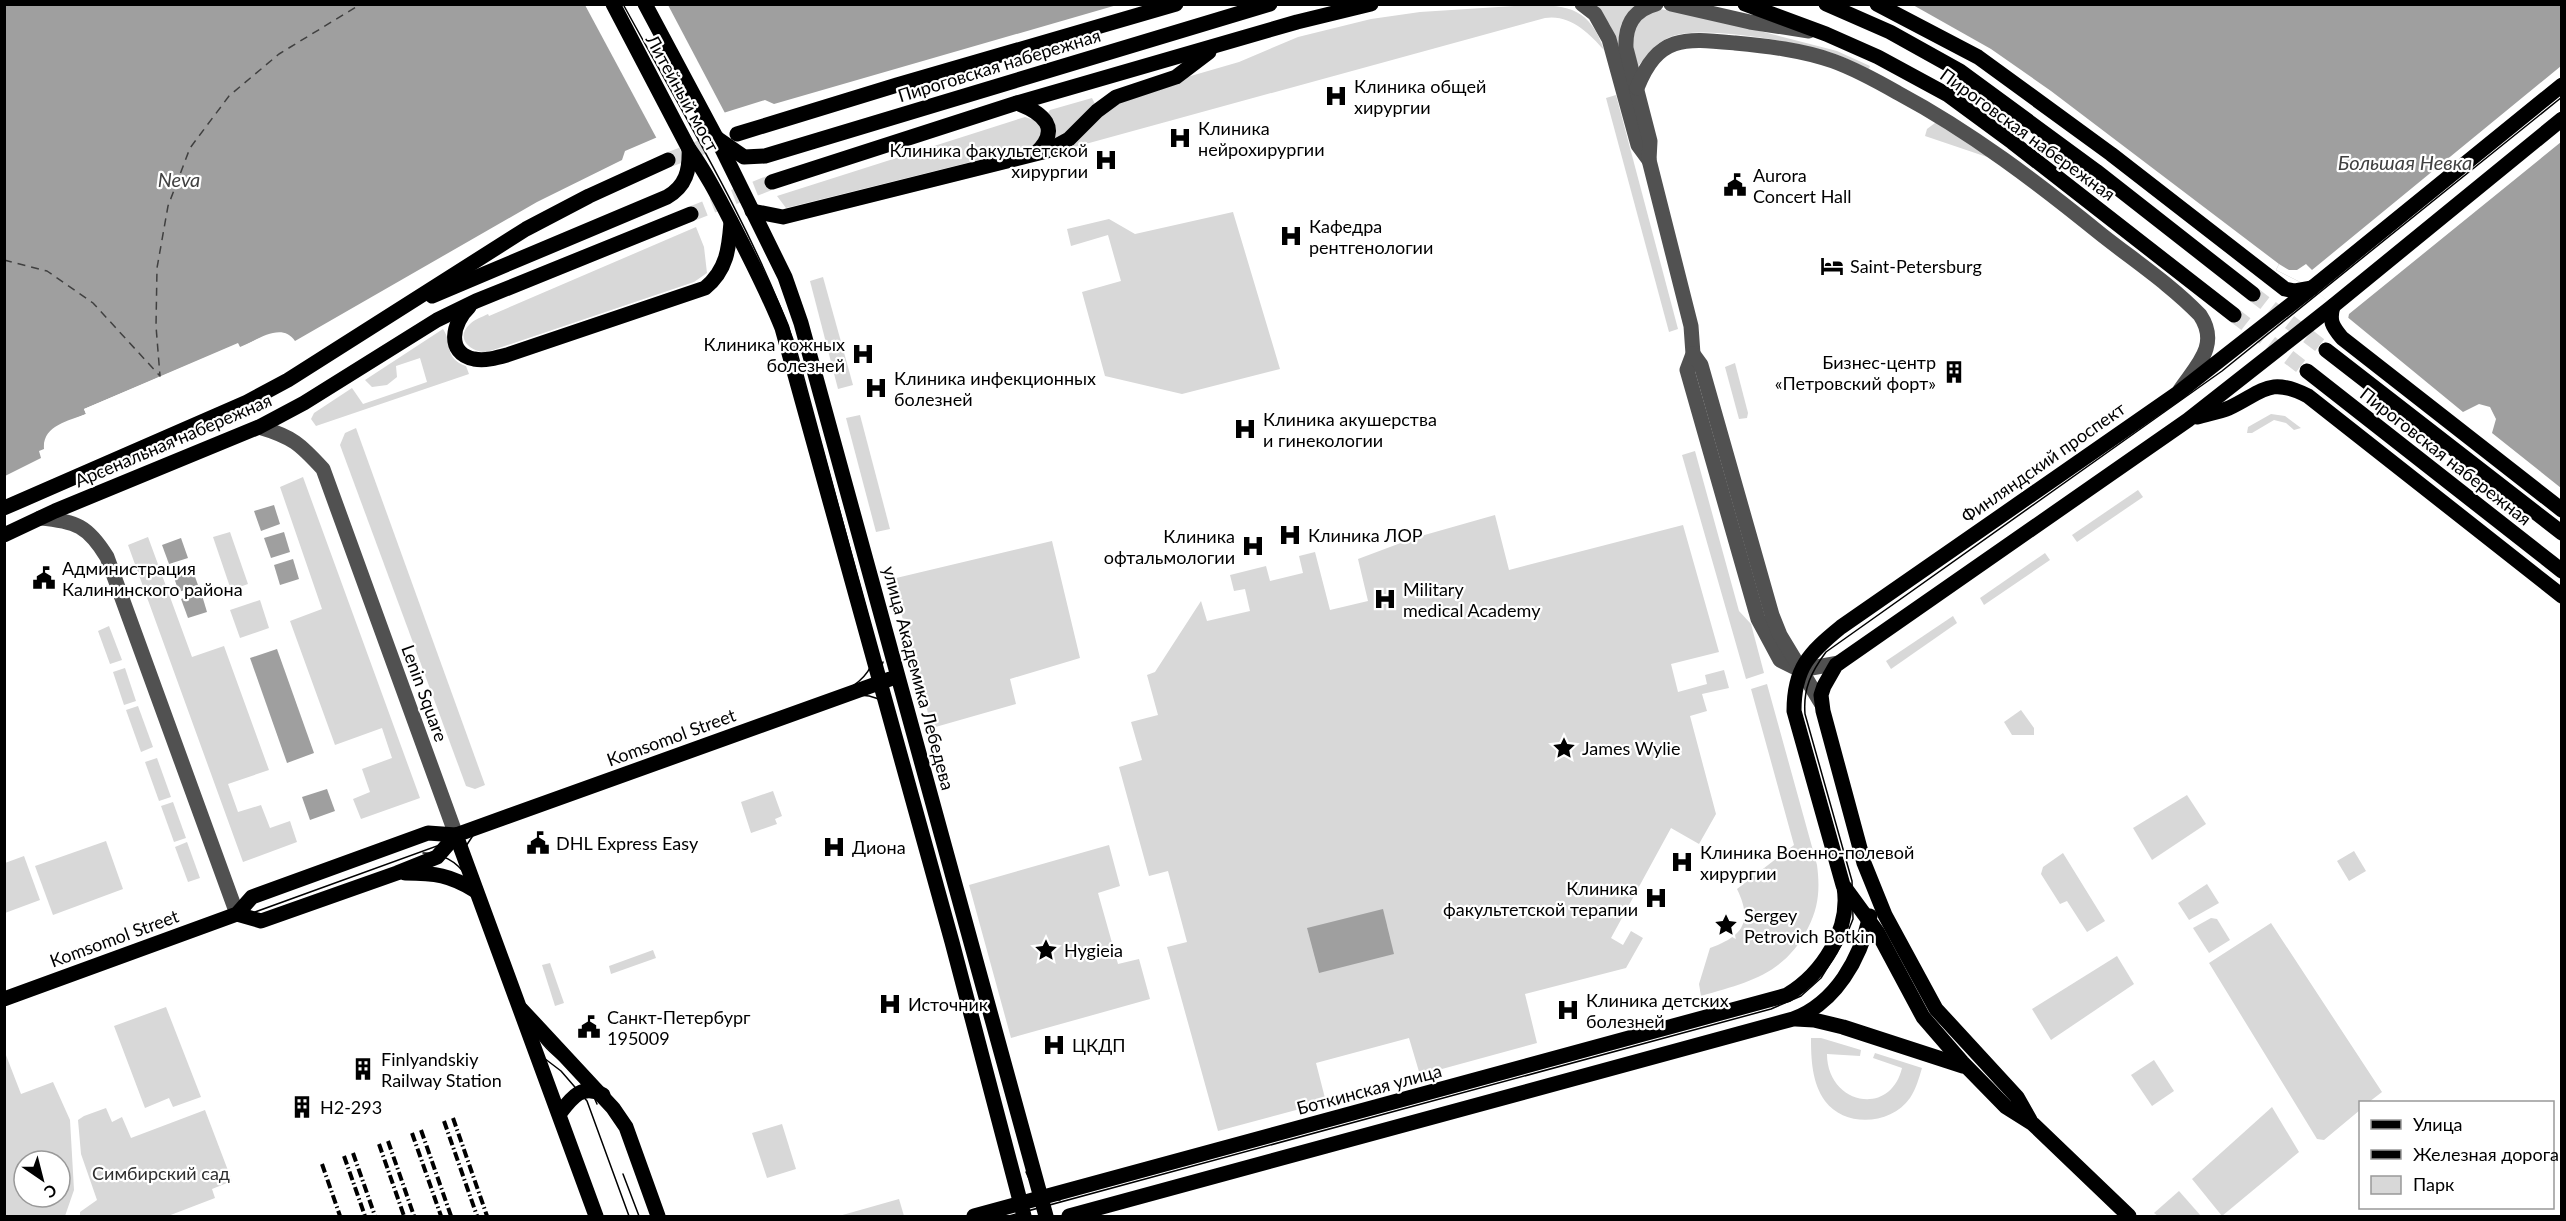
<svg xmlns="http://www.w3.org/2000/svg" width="2566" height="1221" viewBox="0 0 2566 1221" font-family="Lato,sans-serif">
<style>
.green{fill:#d8d8d8;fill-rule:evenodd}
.water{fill:#9f9f9f}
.pier{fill:#fff}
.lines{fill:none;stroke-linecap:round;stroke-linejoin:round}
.ferry{stroke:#404040;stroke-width:1.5;stroke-dasharray:8 6;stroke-linecap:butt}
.major-tunnel{stroke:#d9d9d9;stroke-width:15;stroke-dasharray:15 8;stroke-linecap:butt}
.minor{stroke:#515151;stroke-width:15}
.major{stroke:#000;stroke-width:15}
.tram{stroke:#000;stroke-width:1.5}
.rail{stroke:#000;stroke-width:4;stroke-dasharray:9 3 1.5 3;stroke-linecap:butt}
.labels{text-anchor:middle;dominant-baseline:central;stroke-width:4.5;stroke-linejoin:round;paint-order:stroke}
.street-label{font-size:18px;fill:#000;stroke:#fff}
.poi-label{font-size:18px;fill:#000;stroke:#fff;text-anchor:start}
.park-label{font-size:18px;fill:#2f2f2f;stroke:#fff}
.water-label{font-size:20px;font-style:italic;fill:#404040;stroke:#fff}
</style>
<rect width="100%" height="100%" fill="#fff"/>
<g class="green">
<path d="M 1530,5 C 1570,5 1590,9 1604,50 C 1589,33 1570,14 1545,18 L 1071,148 L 1069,146 L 1097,116 L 1139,91 L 1239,62 L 1298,37 L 1371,19 L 1420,12 Z"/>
<path d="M 1594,5 L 1636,5 L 1621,24 L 1619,48 L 1610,25 Z"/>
<path d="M 1660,9 L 1710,18 L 1837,51 L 1870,66 L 1869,69 C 1858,64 1847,58 1835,54 C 1802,43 1698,23 1668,38 C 1654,44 1648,55 1638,66 C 1629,34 1626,24 1660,9 Z"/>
<path d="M 1616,95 L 1678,329 L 1669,332 L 1606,98 Z"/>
<path d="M 1092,98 L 1095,104 L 1072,130 L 1055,139 L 1052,121 L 1048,113 L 1050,110 Z"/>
<path d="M 1025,117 L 1037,121 L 1043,133 L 1035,146 L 786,208 L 777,196 Z"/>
<path d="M 1935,123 L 1939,123 L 1982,151 L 1987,157 L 1925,136 L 1927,129 Z"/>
<path d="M 1233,212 L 1280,369 L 1182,394 L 1105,376 L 1082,292 L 1121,281 L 1108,235 L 1071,246 L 1067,229 L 1109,219 L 1135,234 Z"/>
<path d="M 696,227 L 704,247 L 707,273 L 694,282 L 487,352 C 471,353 454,338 470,324 C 475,319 482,317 488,314 L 489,316 Z"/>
<path d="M 823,277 L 853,385 L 838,389 L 810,281 Z"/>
<path d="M 443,329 C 453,343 443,358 466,366 L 469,374 L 316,426 L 311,419 L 314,413 L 352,388 L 363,404 L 427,382 L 420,358 L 396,366 L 397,377 L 387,385 L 372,387 L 365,380 Z"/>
<path d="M 1735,363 L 1748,413 L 1747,418 L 1739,419 L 1725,367 Z"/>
<path d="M 2271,414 L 2285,416 L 2301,428 L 2294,430 L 2286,423 L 2274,420 L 2252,433 L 2247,433 L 2248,427 Z"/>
<path d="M 860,415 L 890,529 L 876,532 L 846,418 Z"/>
<path d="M 356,428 L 485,785 L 475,789 L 466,786 L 340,445 L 345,433 Z"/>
<path d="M 1695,451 L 1739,611 L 1751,624 L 1764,673 L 1746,679 L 1682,455 Z"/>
<path d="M 303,477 L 420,798 L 361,819 L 353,799 L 370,792 L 362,769 L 392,758 L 382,728 L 335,745 L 290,621 L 322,609 L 280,487 Z"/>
<path d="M 2138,490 L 2143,497 L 2077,542 L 2072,535 Z"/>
<path d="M 1495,515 L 1509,570 L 1683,525 L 1719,652 L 1671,664 L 1678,692 L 1707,684 L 1705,675 L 1724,670 L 1729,688 L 1702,694 L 1707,711 L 1690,716 L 1716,814 L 1699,844 L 1671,828 L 1611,938 L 1623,945 L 1631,931 L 1643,938 L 1626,968 L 1525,994 L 1537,1043 L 1420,1075 L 1409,1038 L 1316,1063 L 1326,1102 L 1218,1131 L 1167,947 L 1187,942 L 1168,871 L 1149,876 L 1119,767 L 1142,760 L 1131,722 L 1158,715 L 1147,675 L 1155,672 L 1201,601 L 1207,621 L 1250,611 L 1245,589 L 1234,591 L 1230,575 L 1266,566 L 1270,581 L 1303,573 L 1299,556 L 1315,552 L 1330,610 L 1368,601 L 1358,559 L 1414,538 Z"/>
<path d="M 230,532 L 248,584 L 231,590 L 213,537 Z"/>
<path d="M 148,537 L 192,657 L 224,646 L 269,770 L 228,784 L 238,812 L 261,805 L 270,828 L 290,821 L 297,842 L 243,862 L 128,545 Z"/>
<path d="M 1052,541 L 1080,658 L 1010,679 L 1016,704 L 932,728 L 892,579 Z"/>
<path d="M 2045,553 L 2050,560 L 1984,605 L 1980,598 Z"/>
<path d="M 260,600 L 269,628 L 240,638 L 230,610 Z"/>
<path d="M 1953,616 L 1957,623 L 1891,669 L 1886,661 Z"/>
<path d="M 109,626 L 122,660 L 110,664 L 98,631 Z"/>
<path d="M 125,668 L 136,701 L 124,705 L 113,672 Z"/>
<path d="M 1767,684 L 1817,865 C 1820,888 1819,907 1808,928 C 1784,975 1748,982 1701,996 L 1699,984 L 1710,948 C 1743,936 1753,922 1737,889 L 1794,845 L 1751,689 Z"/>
<path d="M 138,706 L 153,747 L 141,752 L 126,710 Z"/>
<path d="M 2021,710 L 2034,728 L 2034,735 L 2012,735 L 2004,722 Z"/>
<path d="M 157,758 L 171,797 L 159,801 L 145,762 Z"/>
<path d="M 773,791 L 782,816 L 775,819 L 777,824 L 751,833 L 741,802 Z"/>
<path d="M 2187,795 L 2206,824 L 2152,860 L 2133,828 Z"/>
<path d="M 173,802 L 186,838 L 174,842 L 161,806 Z"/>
<path d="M 106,841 L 123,889 L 53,915 L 35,866 Z"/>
<path d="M 187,842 L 200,878 L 188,882 L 175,847 Z"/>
<path d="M 1109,845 L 1120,886 L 1098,893 L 1118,964 L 1139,959 L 1150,999 L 1011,1038 L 969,885 Z"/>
<path d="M 2354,851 L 2366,871 L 2349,881 L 2337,861 Z"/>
<path d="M 2063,853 L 2105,921 L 2087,932 L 2067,901 L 2060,904 L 2041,874 L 2043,867 Z"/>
<path d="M 24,856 L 40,900 L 5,913 L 5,863 Z"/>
<path d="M 2207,884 L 2219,903 L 2189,920 L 2178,903 Z"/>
<path d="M 2211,918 L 2217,919 L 2230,940 L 2209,953 L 2193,928 Z"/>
<path d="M 2271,923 L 2382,1092 L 2369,1102 L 2360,1102 L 2360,1110 L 2324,1140 L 2317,1139 L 2209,963 Z"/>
<path d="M 653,950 L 656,958 L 611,974 L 609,966 Z"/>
<path d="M 2117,956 L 2134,984 L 2051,1040 L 2032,1009 Z"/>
<path d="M 550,963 L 564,1003 L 555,1006 L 542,965 Z"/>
<path d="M 166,1007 L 201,1097 L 173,1107 L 169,1098 L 145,1108 L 114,1026 Z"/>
<path d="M 1811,1038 L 1821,1038 L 1861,1050 L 1860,1056 L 1827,1054 C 1827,1104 1890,1118 1902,1068 L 1873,1058 L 1875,1053 L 1922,1068 C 1919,1078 1916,1089 1910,1098 C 1891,1125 1845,1128 1825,1101 C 1812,1083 1811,1059 1811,1038 Z"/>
<path d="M 4,1050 L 21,1094 L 53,1082 L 70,1120 L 74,1190 L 65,1216 L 5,1216 ZM 24,1161 L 60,1161 L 60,1197 L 24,1197 Z"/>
<path d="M 2154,1060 L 2174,1091 L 2152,1106 L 2131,1075 Z"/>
<path d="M 2272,1107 L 2299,1152 L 2222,1216 L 2192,1179 Z"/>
<path d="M 106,1108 L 112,1122 L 122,1117 L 131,1138 L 205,1110 L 232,1181 L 212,1189 L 215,1198 L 168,1216 L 80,1216 L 80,1212 L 97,1200 L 81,1154 L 78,1120 L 84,1116 Z"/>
<path d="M 782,1124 L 796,1169 L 767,1178 L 752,1133 Z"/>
<path d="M 2179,1191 L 2201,1216 L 2158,1216 L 2154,1213 Z"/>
<path d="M 899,1199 L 904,1216 L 839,1216 Z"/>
</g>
<g class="water">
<path d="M 5,5 L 1117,5 L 774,104 L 765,100 L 688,124 L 625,151 L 622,160 L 537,202 L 295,341 C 282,321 256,340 240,348 L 238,344 L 84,409 L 86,414 C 68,421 42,426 44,449 L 39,451 L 41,458 L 5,476 Z"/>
<path d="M 1913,5 L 2561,5 L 2561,488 L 2492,433 L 2496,419 L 2490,407 L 2479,404 L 2463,412 L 2312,288 L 2276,270 L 2279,264 L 2051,91 L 1991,49 Z"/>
<path d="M 274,505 L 280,524 L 261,531 L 254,511 Z"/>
<path d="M 284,532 L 290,552 L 271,558 L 264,538 Z"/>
<path d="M 181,538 L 188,558 L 169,564 L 162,545 Z"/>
<path d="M 293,559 L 299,579 L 280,585 L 274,565 Z"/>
<path d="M 191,566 L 198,585 L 179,592 L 172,572 Z"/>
<path d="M 201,592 L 207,612 L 188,618 L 181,599 Z"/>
<path d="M 277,649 L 314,753 L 287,763 L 250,658 Z"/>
<path d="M 327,789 L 335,811 L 310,820 L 302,797 Z"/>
<path d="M 1383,909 L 1394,954 L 1319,973 L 1307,928 Z"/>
</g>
<g class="pier">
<path d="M 585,5 L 668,5 L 726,115 L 657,139 Z"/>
<path d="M 2561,66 L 2561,142 L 2349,314 L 2348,319 L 2312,288 L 2276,270 L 2279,264 L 2289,270 L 2297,270 L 2306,264 L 2312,270 Z"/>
<path d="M 265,336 L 266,339 L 241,350 L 236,347 L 88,410 L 88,416 L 75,422 L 74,419 L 86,414 L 84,409 L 238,343 L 240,347 Z"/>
</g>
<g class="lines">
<path class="ferry" d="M 4,260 L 47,271 L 93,303 L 160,376 L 156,326 L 157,268 L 168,206 L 190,148 L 229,96 L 279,54 L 361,4"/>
<g class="major-tunnel">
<path d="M 668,160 L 729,137"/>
<path d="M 691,214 L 772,182"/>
<path d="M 2253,294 L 2326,350"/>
<path d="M 2234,315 L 2307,371"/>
</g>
<g class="minor">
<path d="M 1582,4 L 1595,14 L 1609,39 L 1638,145 L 1649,160"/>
<path d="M 1656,4 C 1633,10 1625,26 1626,48 L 1650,141 L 1649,160 L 1691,326 L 1693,354 L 1687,370 L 1758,619 L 1780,660 L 1800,670"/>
<path d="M 1671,4 L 1750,22 L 1809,31"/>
<path d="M 1637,88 C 1658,35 1684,38 1735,43 C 1767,46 1802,50 1833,61 C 1855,69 1877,81 1898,93 C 1971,132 2038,183 2102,235 C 2135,261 2171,285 2200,315 C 2220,345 2197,365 2180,390"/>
<path d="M 1693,354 L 1701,365 L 1772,615 L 1780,635 L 1821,703"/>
<path d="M 259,427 C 293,437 300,444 323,469 L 456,835"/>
<path d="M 40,518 C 76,521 88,526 107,557 L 237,914"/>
<path d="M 1800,670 L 1839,663"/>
</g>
<g class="major">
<path d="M 613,4 L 689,149 C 707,174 720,200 734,227 C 751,260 768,293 782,328 L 952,942 L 1024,1216"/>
<path d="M 645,4 L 716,137 L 785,277 L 801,323 L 1046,1216"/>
<path d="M 1745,4 L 1826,34 L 1878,57 L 1948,95 L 2012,142 L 2234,315"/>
<path d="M 1826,4 L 1890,32 L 1960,71 L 2096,171 L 2253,294"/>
<path d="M 1877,4 L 1978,57 L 2111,154 L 2285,289 L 2295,291 L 2312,288"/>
<path d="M 1017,103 C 1043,113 1062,128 1036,153"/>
<path d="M 737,134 L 897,85 L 1176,4"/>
<path d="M 718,139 L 744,157 L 765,156 L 1270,4"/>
<path d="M 772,182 L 1017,103 L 1297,22 L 1371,4"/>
<path d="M 752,211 L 783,217 L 1047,151 L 1069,139 L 1097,111 L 1116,97 L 1176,77 L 1209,52"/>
<path d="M 432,296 L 667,197 C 686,186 690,170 689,149"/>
<path d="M 2333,306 C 2329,321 2332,326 2342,338 L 2562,510"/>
<path d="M 469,307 C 453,322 445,353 474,359 C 485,361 496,358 507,355 L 705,288 C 727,270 729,248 731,222"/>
<path d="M 2326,350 L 2562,533"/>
<path d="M 2307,371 L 2562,571"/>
<path d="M 2197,417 C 2207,414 2219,412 2229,408 C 2263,392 2269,376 2308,396 L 2562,596"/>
<path d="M 4,508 L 247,402 L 288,380 L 526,229 L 589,196 L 668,160"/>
<path d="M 4,535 L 55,511 L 259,427 L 304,403 L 437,320 L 476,301 L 691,214"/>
<path d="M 456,835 L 596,1216"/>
<path d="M 405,873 C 435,873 450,875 476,891"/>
<path d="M 237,914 L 261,921 L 397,873 L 437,857 L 456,835"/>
<path d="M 4,999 L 237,914 L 252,897 L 428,833 L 456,835 L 890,679"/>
<path d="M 521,1009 L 613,1108 L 626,1127 L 658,1216"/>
<path d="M 1796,1019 L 1814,1020 L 1843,1027 L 1963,1066"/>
<path d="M 560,1113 C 572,1097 583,1083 603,1095"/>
<path d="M 2030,1120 L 2017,1097 L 1936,1009 L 1885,915 L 1864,863 L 1823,711 L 1821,695 L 1824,686 L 1836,665 L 2188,420 L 2333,306 L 2562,119"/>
<path d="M 974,1216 L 1787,995 C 1822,974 1851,930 1844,887"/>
<path d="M 1069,1216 L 1793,1019 C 1836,1003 1860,959 1870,916"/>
<path d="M 2129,1216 L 2033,1124 L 2006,1107 L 1962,1062 L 1923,1017 L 1878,933 L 1843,885 L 1794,711 C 1794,668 1809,653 1841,627 L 2178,393 L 2312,288 L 2562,85"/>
</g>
<g class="tram">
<path d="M 623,4 C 683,114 753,228 795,345 L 1030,1216"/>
<path d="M 846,690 C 863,681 875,667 876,646"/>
<path d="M 853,696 C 870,693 885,699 894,714"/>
<path d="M 476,831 L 466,846 L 464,868 L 524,1030 L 540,1055 L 561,1071 L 587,1101 L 629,1216"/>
<path d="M 423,853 C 441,853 457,861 466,876"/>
<path d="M 4,1003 L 848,697 C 865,690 878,681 883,662"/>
<path d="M 533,1030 C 549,1060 585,1071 597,1104"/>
<path d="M 1026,1172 C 1033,1189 1040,1200 1060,1200"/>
<path d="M 623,1174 L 639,1216"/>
<path d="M 1009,1216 L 1771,1009 L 1801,996 L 1821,978 L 1845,939 L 1853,919 L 1852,881 L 1805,714 C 1803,689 1811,672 1826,652 L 2222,371 L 2562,97"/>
</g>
<g class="rail">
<path d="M 453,1118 L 487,1216"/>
<path d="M 444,1121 L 477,1216"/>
<path d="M 421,1130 L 451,1216"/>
<path d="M 412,1133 L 441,1216"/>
<path d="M 388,1141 L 414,1216"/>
<path d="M 379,1144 L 404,1216"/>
<path d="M 353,1153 L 375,1216"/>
<path d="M 344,1156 L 365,1216"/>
<path d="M 322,1164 L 340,1216"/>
</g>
</g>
<defs>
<g id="hospital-bare" transform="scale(1.8)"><path d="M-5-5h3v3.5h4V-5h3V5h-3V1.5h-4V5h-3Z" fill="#000" stroke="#fff" stroke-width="2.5" paint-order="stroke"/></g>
<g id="civic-bare" transform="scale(1.8)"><path d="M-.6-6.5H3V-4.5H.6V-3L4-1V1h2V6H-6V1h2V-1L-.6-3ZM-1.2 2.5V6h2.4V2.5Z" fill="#000" stroke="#fff" stroke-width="2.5" paint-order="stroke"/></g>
<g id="hotel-bare" transform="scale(1.8)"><path d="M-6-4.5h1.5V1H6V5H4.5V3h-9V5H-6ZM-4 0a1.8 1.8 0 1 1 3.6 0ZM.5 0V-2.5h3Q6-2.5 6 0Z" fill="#000" stroke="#fff" stroke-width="2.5" paint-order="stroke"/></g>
<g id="building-bare" transform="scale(1.8)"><path d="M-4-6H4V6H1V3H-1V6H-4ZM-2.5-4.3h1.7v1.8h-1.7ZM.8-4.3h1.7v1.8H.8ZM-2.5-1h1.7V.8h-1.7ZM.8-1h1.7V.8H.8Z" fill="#000" stroke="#fff" stroke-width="2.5" paint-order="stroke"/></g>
<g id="sight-bare" transform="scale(1.8)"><path d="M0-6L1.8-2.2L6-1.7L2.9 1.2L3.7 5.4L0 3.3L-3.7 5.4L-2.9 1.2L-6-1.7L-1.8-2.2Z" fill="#000" stroke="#fff" stroke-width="2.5" paint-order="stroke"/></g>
</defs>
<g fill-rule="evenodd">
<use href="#hospital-bare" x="1336" y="96"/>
<use href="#hospital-bare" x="1180" y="138"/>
<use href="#hospital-bare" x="1106" y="160"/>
<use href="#civic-bare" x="1735" y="185"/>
<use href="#hospital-bare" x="1291" y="236"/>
<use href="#hotel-bare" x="1832" y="266"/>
<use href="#hospital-bare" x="863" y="354"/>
<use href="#building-bare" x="1954" y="372"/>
<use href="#hospital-bare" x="876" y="388"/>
<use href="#hospital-bare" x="1245" y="429"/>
<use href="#hospital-bare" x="1290" y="535"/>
<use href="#hospital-bare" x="1253" y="546"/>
<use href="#civic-bare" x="44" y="578"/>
<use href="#hospital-bare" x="1385" y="599"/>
<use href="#sight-bare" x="1564" y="748"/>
<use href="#civic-bare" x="538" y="843"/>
<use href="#hospital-bare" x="834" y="847"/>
<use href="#hospital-bare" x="1682" y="862"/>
<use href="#hospital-bare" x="1656" y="898"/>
<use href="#sight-bare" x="1726" y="925"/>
<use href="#sight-bare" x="1046" y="950"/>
<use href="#hospital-bare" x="890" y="1004"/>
<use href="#hospital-bare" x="1568" y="1010"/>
<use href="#civic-bare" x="589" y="1027"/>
<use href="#hospital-bare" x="1054" y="1045"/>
<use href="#building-bare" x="363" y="1069"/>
<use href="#building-bare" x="302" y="1107"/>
</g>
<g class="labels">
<g class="street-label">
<text transform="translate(999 65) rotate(-17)">Пироговская набережная</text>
<text transform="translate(683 93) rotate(61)">Литейный мост</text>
<text transform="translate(2028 134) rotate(36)">Пироговская набережная</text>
<text transform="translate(173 440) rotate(-23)">Арсенальная набережная</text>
<text transform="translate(2446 456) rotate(38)">Пироговская набережная</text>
<text transform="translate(2043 462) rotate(-35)">Финляндский проспект</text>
<text transform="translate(919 678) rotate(75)">улица Академика Лебедева</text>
<text transform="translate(425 693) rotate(70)">Lenin Square</text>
<text transform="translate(671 737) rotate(-20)">Komsomol Street</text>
<text transform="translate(114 938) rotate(-20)">Komsomol Street</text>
<text transform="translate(1369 1089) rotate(-15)">Боткинская улица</text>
</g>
<g class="poi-label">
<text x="1354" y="86">Клиника общей<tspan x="1354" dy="21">хирургии</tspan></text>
<text x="1198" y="128">Клиника<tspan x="1198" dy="21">нейрохирургии</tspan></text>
<text x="1088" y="150" text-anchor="end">Клиника факультетской<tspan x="1088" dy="21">хирургии</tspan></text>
<text x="1753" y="175">Aurora<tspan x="1753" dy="21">Concert Hall</tspan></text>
<text x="1309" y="226">Кафедра<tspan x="1309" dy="21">рентгенологии</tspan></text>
<text x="1850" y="266">Saint-Petersburg</text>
<text x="845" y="344" text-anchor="end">Клиника кожных<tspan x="845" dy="21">болезней</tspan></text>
<text x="1936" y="362" text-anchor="end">Бизнес-центр<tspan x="1936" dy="21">«Петровский форт»</tspan></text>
<text x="894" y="378">Клиника инфекционных<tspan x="894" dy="21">болезней</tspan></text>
<text x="1263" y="419">Клиника акушерства<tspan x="1263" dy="21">и гинекологии</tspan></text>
<text x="1308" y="535">Клиника ЛОР</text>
<text x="1235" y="536" text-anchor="end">Клиника<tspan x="1235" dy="21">офтальмологии</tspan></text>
<text x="62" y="568">Администрация<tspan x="62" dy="21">Калининского района</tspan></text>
<text x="1403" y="589">Military<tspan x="1403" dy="21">medical Academy</tspan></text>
<text x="1582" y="748">James Wylie</text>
<text x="556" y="843">DHL Express Easy</text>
<text x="852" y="847">Диона</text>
<text x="1700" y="852">Клиника Военно-полевой<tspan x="1700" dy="21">хирургии</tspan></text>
<text x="1638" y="888" text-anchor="end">Клиника<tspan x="1638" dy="21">факультетской терапии</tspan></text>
<text x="1744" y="915">Sergey<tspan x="1744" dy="21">Petrovich Botkin</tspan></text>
<text x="1064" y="950">Hygieia</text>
<text x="1586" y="1000">Клиника детских<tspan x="1586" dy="21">болезней</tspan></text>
<text x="908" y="1004">Источник</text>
<text x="607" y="1017">Санкт-Петербург<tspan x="607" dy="21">195009</tspan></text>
<text x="1072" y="1045">ЦКДП</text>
<text x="381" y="1059">Finlyandskiy<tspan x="381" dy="21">Railway Station</tspan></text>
<text x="320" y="1107">H2-293</text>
</g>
<g class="park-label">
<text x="161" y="1173">Симбирский сад</text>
</g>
<g class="water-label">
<text x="2405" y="162">Большая Невка</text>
<text x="179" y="179">Neva</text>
</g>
</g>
<rect width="2566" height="1221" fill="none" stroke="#000000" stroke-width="12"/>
<rect x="2359" y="1101" width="195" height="108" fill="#ffffff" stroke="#999999" stroke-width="1.5"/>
<rect x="2371" y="1120" width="30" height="9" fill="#000000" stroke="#999999" stroke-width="1.5"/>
<text x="2413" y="1131" font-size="18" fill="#000000">Улица</text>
<rect x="2371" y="1150" width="30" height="9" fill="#000000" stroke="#999999" stroke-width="1.5"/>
<text x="2413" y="1161" font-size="18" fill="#000000">Железная дорога</text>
<rect x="2371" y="1176" width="30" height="18" fill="#d8d8d8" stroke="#999999" stroke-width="1.5"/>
<text x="2413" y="1191" font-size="18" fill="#000000">Парк</text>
<g transform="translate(42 1179) rotate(145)"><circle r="28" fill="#ffffff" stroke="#999999" stroke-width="1.5"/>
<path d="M0-4.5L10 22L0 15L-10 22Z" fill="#000000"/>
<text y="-9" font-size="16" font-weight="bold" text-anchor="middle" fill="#000000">С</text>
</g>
</svg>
